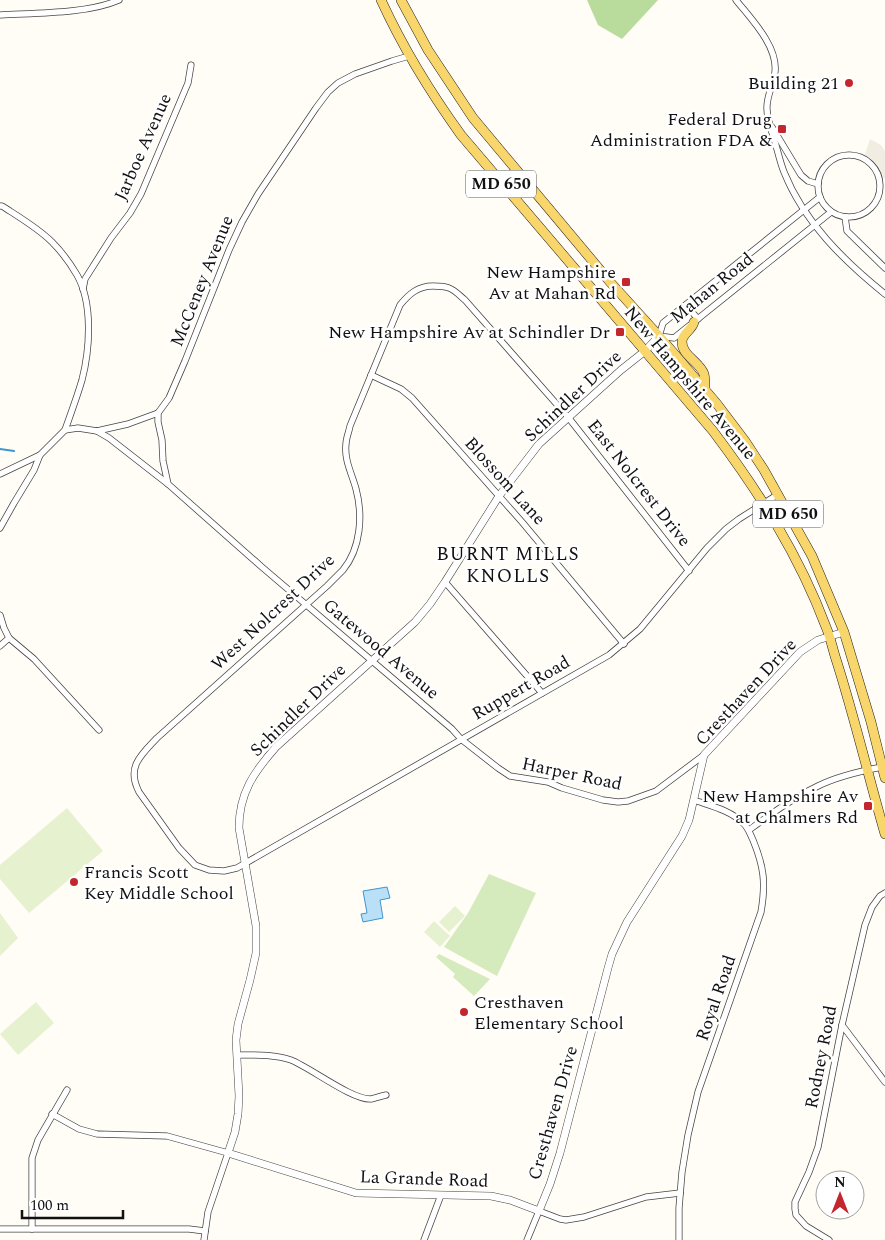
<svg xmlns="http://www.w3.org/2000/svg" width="885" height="1240" viewBox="0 0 885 1240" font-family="Spectral,serif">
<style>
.green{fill:#d5ebbd}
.forest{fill:#b9dc9c}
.pitch{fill:#e6f2cf}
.plaza{fill:#f1ede2}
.water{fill:#b9e0f7;stroke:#3f96cf}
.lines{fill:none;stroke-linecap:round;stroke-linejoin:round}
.stream{stroke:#3f96cf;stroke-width:2}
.minor-casing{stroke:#444;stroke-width:7}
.tertiary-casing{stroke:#444;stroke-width:8}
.primary-casing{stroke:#222;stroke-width:10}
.minor{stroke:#fff;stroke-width:5.5}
.tertiary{stroke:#fff;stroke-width:7}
.primary{stroke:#f9d66b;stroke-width:9}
.poi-dot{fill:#c4262e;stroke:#fff;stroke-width:2}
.labels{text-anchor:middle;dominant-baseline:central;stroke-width:5;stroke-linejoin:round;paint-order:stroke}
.shield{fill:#fff;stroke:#585858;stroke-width:1}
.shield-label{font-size:16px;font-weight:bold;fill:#111}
.poi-label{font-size:18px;fill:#111;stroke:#fff;text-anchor:end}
.street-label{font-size:18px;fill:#111;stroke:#fff}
.neighbourhood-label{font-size:19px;letter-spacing:1px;fill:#111;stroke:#fff}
</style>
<rect width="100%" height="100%" fill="#fffdf5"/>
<g class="green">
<path d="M 489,874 L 536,893 L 497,976 L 444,947 L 468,913 Z"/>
<path d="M 439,954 L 490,979 L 474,996 L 453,977 L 455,974 L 436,957 Z"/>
</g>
<path class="forest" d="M 587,0 L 658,0 L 622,39 L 598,25 Z"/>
<g class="pitch">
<path d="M 67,808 L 103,851 L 29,913 L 0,879 L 0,865 Z"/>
<path d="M 455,906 L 465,916 L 449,932 L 439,922 Z"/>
<path d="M 0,913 L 18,938 L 0,956 Z"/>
<path d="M 434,921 L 450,936 L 440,947 L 424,932 Z"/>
<path d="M 36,1002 L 54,1023 L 18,1055 L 0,1034 Z"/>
</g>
<path class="plaza" d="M 870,139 L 881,145 L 885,151 L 885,178 L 879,178 L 878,172 L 874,165 L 864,157 Z"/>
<path class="water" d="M 387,887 L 390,898 L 380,900 L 383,918 L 363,922 L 361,914 L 367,913 L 363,891 Z"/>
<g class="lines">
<path class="stream" d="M 0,449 L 14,451"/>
<g class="minor-casing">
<g id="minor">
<path d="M 736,0 C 751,19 778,46 775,72 C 774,84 766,96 767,109 C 767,120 772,132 775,142 C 778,152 780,162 784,172 C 804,222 844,261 885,294"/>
<path d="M 0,15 C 35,13 87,14 119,0"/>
<path d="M 772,127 L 801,175 L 808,181 L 818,184"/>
<circle cx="849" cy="186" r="31"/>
<path d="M 820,197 L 663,323 L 659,336 L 674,338 L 831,212"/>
<path d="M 0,206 L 2,206 C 19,217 38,228 52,242 C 61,251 70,263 77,275 C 93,303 90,349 82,380 C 77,397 71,413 65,430"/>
<path d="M 845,217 L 847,231 L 885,268"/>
<path d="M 83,289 L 85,279 L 111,238 L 130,213 L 141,194 L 188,83 L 191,65"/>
<path d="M 686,305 L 698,319"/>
<path d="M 371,375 L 401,389 L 412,398 L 522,522 L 624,644"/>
<path d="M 158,413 L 158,422 L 162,440 L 163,461 L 168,484"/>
<path d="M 97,431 L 109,438 L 168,484 L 263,568 L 452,729 L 461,739 L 498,768 L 510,776 L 548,782 L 562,788 L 603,800 L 618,802 L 628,801 L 656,791 L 704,755"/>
<path d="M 0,474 L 40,455 L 65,430 L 78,428 L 97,431 L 128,424 L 158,413 L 169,398 L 185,361 L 229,250 L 242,222 L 258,194 L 316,108 L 328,92 L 338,83 L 355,74 L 392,61 L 409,56"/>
<path d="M 0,528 L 14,503 L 34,470 L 40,455"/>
<path d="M 689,571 L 568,417 L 465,300 C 460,296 455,290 449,288 C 444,286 439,286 433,286 C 418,286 409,294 400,305 L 350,426 C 349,432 346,438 346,444 C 344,460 352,474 356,489 C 363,515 361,548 343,570 C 338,575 332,581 327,586 L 157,738 C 141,755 126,767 139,792 L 179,848 L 195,865 L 209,870 L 224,871 L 237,868 L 609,655 L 640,629 L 707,548 L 726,529 L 739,519 L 777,495"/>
<path d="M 445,582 L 542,693"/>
<path d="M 0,615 L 4,628 L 9,638 L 34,659 L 99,730"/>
<path d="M 0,646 L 9,638"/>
<path d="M 749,830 C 771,814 793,798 818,786 C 838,776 861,771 882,767"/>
<path d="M 842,1025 L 885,1082"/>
<path d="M 237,1055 C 255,1055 273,1054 291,1060 C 311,1068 352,1100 371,1099 C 375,1098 381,1096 386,1095"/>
<path d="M 52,1114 L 79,1129 L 97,1134 L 167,1136 L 228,1153 L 208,1212 L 204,1240"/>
<path d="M 0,1229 L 189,1229 L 205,1231"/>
<path d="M 32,1229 L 32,1158 L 38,1140 L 67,1090"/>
<path d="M 424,1240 L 441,1195"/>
<path d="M 527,1240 L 539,1211 L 560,1219 L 566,1220 L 584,1217 L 646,1197 L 680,1193"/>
<path d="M 679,1240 L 679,1208 L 682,1172 L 688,1135 L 698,1092 L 761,912 C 766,883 764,867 753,840 C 750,834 748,827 743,823 C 730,810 711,806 694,800"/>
<path d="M 829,1240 L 806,1226 L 796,1215 L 795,1209 L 795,1202 L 809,1172 L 818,1147 L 842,1025 L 865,925 L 872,907 L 880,896 L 885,893"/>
</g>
</g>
<g class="tertiary-casing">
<path id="tertiary" d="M 659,336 L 645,351 L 621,370 L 539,444 L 499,496 L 445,582 L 430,604 L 415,622 L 276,747 C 254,772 239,793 239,828 L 256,926 L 256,953 L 250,980 L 238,1024 L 236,1040 L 239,1096 L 238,1114 L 235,1132 L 228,1153 L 356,1193 L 491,1196 L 510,1200 L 539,1211 L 550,1184 L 560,1153 L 608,968 L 612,954 L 627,922 L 682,836 L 689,820 L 704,755 L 800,652 L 818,640 L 844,632"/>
</g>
<g class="primary-casing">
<g id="primary">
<path d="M 381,0 C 403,48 430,92 461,135 L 713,431 C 759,492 799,555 826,627 C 830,636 832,646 835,656 C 854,715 868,775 885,834"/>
<path d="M 401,0 L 428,50 L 473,118 L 611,283 L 659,336 L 717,404 L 745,441 L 764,470 L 812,556 L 844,632 L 871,722 L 885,778"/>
<path d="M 694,322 C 692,330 683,333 682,341 C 681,355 700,362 704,374 C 705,378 705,385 705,390"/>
</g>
</g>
<use href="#minor" class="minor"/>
<use href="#tertiary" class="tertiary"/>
<use href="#primary" class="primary"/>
</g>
<g class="poi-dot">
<circle cx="849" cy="83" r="5"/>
<rect x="777" y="124" width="10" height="10" rx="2.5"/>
<rect x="621" y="277" width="10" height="10" rx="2.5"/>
<rect x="615" y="327" width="10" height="10" rx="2.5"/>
<rect x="863" y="801" width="10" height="10" rx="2.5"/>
<circle cx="74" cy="882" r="5"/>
<circle cx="464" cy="1012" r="5"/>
</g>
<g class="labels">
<g class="shield">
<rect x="466" y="170.5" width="70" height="27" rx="4"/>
<rect x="753" y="500.5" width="70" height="27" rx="4"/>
</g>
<g class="shield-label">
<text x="501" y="184">MD 650</text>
<text x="788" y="514">MD 650</text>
</g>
<g class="poi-label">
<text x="839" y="83">Building 21</text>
<text x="772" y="119">Federal Drug<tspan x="772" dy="21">Administration FDA &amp;</tspan></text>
<text x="616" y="272">New Hampshire<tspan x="616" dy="21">Av at Mahan Rd</tspan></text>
<text x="610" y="332">New Hampshire Av at Schindler Dr</text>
<text x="858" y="796">New Hampshire Av<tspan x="858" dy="21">at Chalmers Rd</tspan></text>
<text x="84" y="872" text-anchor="start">Francis Scott<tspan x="84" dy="21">Key Middle School</tspan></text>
<text x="474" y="1002" text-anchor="start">Cresthaven<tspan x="474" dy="21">Elementary School</tspan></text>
</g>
<g class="street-label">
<text transform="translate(143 147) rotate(-66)">Jarboe Avenue</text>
<text transform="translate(202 281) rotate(-68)">McCeney Avenue</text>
<text transform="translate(712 288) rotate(-39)">Mahan Road</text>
<text transform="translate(690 383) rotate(50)">New Hampshire Avenue</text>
<text transform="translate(573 396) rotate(-43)">Schindler Drive</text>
<text transform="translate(505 481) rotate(48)">Blossom Lane</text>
<text transform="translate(639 483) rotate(52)">East Nolcrest Drive</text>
<text transform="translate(273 612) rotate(-43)">West Nolcrest Drive</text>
<text transform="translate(381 649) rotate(40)">Gatewood Avenue</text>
<text transform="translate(521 688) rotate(-30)">Ruppert Road</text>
<text transform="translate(746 692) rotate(-47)">Cresthaven Drive</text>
<text transform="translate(298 710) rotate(-44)">Schindler Drive</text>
<text transform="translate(572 774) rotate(12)">Harper Road</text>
<text transform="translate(716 998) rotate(-71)">Royal Road</text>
<text transform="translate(821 1057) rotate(-79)">Rodney Road</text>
<text transform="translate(553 1113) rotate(-74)">Cresthaven Drive</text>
<text transform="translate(424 1179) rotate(2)">La Grande Road</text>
</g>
<g class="neighbourhood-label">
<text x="508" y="554">BURNT MILLS<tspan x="508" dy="22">KNOLLS</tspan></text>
</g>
</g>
<g transform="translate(840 1195)"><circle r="24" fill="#ffffff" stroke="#a0a0a0"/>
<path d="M0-4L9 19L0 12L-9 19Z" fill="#c4262e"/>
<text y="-8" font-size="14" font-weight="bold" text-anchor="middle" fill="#111111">N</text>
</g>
<path d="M22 1210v8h101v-8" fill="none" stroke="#111111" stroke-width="2.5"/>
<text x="30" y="1210" font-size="15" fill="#111111" stroke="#ffffff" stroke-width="4" paint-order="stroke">100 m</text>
</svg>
